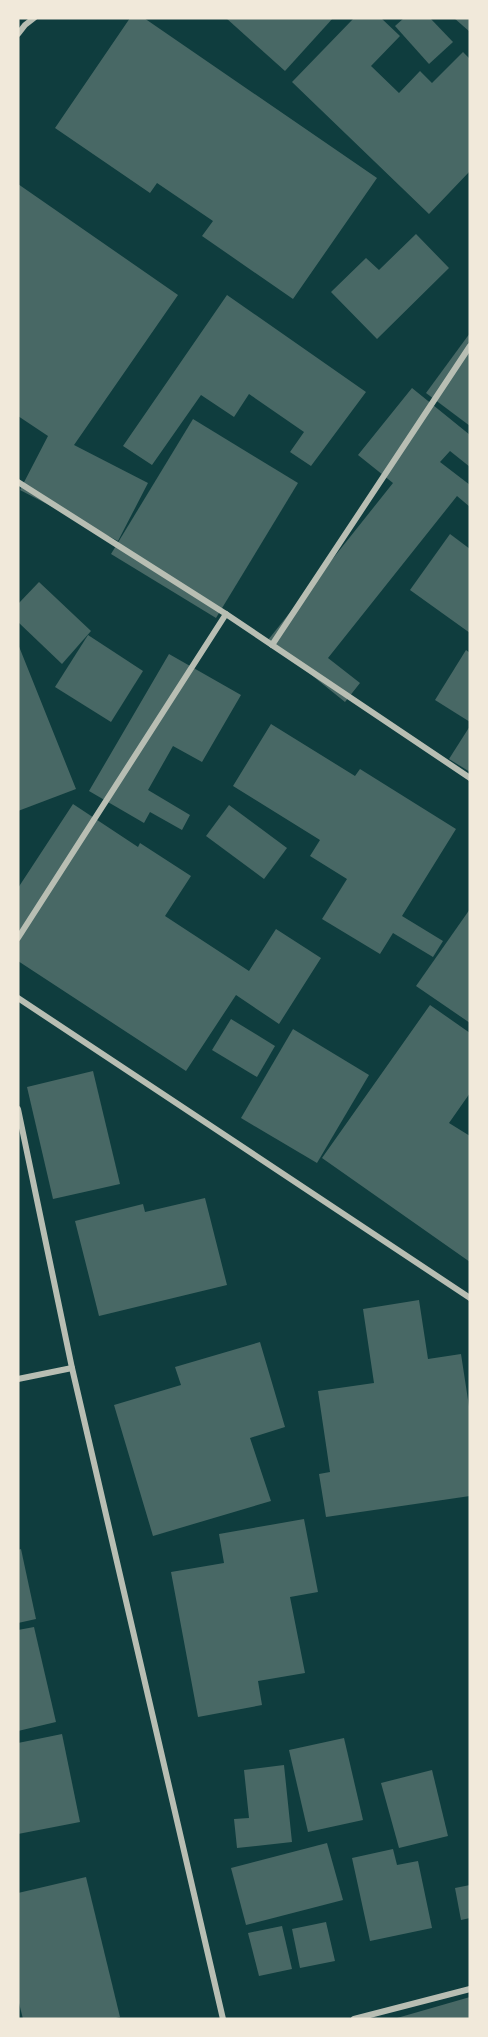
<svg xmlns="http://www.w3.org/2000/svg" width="488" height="2037" viewBox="0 0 488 2037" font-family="'Titillium Web',sans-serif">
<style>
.building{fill:#486865}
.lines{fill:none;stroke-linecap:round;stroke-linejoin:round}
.minor{stroke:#b8beb3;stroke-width:6}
</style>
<rect width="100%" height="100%" fill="#0f3d3e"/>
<g class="building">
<path d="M 130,18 L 144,18 L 377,178 L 293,299 L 202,236 L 213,221 L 157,183 L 150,193 L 55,128 Z"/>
<path d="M 226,18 L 333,18 L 285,71 Z"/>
<path d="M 354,18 L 381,18 L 400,36 L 371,66 L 399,93 L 420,71 L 432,83 L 463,52 L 470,59 L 470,171 L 429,214 L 292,82 Z"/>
<path d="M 404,18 L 430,18 L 453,42 L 429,64 L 395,26 Z"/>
<path d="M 454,18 L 470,18 L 470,32 Z"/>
<path d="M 18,184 L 178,295 L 74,445 L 148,483 L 118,541 L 20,490 L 48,436 L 18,416 Z"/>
<path d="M 416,234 L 449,268 L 377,339 L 331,292 L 366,258 L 379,270 Z"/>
<path d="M 227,295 L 366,392 L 311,466 L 290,452 L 304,432 L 249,394 L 234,417 L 201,395 L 152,465 L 123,446 Z"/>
<path d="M 470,333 L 470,426 L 426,393 Z"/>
<path d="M 412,388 L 470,435 L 470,467 L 450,451 L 440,462 L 470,485 L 470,507 L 457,496 L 328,658 L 360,683 L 345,702 L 268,640 L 393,483 L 358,455 Z"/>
<path d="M 193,419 L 298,483 L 216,618 L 111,554 Z"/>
<path d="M 450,534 L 470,549 L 470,633 L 410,590 Z"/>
<path d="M 39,582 L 91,631 L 62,664 L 18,622 L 18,604 Z"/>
<path d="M 88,635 L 143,671 L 111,722 L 55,687 Z"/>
<path d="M 18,644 L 76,789 L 18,811 Z"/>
<path d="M 466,650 L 470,653 L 470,722 L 435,700 Z"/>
<path d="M 169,654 L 241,695 L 202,762 L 173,746 L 148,790 L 190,815 L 182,830 L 150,812 L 144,823 L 89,791 Z"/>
<path d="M 271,724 L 355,776 L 360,769 L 456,829 L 402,916 L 443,941 L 433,957 L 393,933 L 380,954 L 322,919 L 347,879 L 310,856 L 320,840 L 233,786 Z"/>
<path d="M 470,726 L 470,772 L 449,759 Z"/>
<path d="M 73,804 L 138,847 L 140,843 L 191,876 L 165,916 L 249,971 L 276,929 L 321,958 L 279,1024 L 236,995 L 186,1071 L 18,961 L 18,888 Z"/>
<path d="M 229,805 L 287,848 L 264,879 L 206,836 Z"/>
<path d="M 470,909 L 470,1023 L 416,986 Z"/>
<path d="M 430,1005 L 470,1033 L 470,1093 L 449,1123 L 470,1136 L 470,1262 L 322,1158 Z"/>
<path d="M 231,1019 L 275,1046 L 257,1077 L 212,1050 Z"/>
<path d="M 293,1029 L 369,1075 L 317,1163 L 241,1118 Z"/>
<path d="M 93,1071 L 120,1184 L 53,1199 L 27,1087 Z"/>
<path d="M 205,1198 L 227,1285 L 99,1316 L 75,1221 L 143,1204 L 145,1212 Z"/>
<path d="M 419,1300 L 428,1359 L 461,1354 L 470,1413 L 470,1496 L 326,1517 L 319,1474 L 330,1472 L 318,1391 L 374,1383 L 363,1309 Z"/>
<path d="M 260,1342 L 285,1427 L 250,1438 L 271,1501 L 153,1536 L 114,1405 L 181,1385 L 175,1367 Z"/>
<path d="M 304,1519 L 318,1592 L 290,1597 L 305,1673 L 258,1681 L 262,1705 L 198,1717 L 171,1572 L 224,1563 L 219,1534 Z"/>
<path d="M 21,1549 L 36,1619 L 18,1623 L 18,1550 Z"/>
<path d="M 34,1627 L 56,1722 L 18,1731 L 18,1630 Z"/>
<path d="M 62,1734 L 80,1822 L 18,1834 L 18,1743 Z"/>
<path d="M 344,1738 L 363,1820 L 308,1832 L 289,1750 Z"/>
<path d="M 284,1765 L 292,1842 L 237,1848 L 234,1819 L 249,1818 L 244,1770 Z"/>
<path d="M 432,1770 L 448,1836 L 399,1848 L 381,1783 Z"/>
<path d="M 327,1843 L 343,1900 L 246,1925 L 231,1868 Z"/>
<path d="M 393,1849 L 397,1865 L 418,1861 L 432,1928 L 370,1941 L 352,1858 Z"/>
<path d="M 86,1877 L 120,2017 L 112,2019 L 23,2019 L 18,1999 L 18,1893 Z"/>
<path d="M 470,1885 L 470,1918 L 461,1920 L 455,1888 Z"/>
<path d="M 326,1922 L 335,1961 L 300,1968 L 292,1929 Z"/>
<path d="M 282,1926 L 292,1969 L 259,1976 L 248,1933 Z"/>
<path d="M 470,1997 L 470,2019 L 397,2019 L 397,2018 Z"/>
</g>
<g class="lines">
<g class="minor">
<path d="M 18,34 L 25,25 L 34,18"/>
<path d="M 18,482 L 226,614 L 470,778"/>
<path d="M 272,645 L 470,346"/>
<path d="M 18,938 L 226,614"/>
<path d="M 18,998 L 470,1298"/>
<path d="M 18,1109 L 72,1368 L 223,2019"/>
<path d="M 18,1379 L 72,1368"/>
<path d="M 354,2019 L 470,1989"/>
</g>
</g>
<rect width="488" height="2037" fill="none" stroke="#f1e9da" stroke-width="39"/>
</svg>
